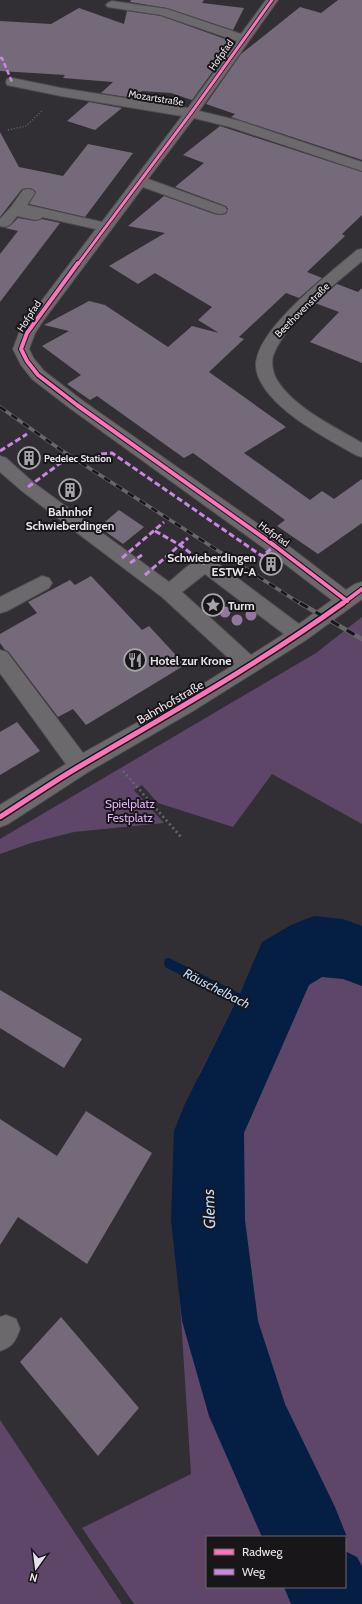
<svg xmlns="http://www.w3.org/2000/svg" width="362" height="1604" viewBox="0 0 362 1604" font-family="Cabin,sans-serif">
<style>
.green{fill:#5d4668;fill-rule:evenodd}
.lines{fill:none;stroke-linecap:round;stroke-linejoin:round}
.stream{fill:#041e44;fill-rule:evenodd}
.river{fill:#041e44;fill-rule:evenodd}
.building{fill:#756a7a}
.minor-casing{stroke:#4f4c51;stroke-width:2}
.path-far1{stroke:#68666a;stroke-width:1.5;stroke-dasharray:1 2;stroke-linecap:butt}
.path{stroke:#68666a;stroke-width:2.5;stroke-dasharray:2 3;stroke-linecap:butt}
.minor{fill:#6c696d;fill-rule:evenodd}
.rail-far1-casing{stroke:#69666a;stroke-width:3.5}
.rail-casing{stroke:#69666a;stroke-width:4.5}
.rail-far1{stroke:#19161a;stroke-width:2.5;stroke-dasharray:7;stroke-linecap:butt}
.rail{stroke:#19161a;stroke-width:3;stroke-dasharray:9;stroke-linecap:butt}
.quiet-far1{stroke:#c787e3;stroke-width:2.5;stroke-dasharray:5 2.5;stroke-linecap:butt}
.quiet{stroke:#c787e3;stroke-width:3;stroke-dasharray:6 3;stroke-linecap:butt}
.cycleway-far2-casing{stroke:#19161a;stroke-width:4.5}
.cycleway-far1-casing{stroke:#19161a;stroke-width:6}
.cycleway-casing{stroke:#19161a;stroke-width:8}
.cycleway-far2{stroke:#fb73b8;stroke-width:3}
.cycleway-far1{stroke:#fb73b8;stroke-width:4}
.cycleway{stroke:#fb73b8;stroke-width:5}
.tree{fill:#9476a1}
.labels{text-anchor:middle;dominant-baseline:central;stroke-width:4;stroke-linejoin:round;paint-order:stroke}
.far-street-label{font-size:10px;fill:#e6e3e8;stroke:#19161a}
.far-poi-label{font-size:10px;font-weight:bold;fill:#e6e3e8;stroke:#19161a;text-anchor:start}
.poi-label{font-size:12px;font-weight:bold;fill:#e6e3e8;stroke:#19161a;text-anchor:start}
.street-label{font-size:12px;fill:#e6e3e8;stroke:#19161a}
.park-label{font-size:12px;fill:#e4b1fa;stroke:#19161a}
.water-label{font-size:13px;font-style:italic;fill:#bed8fb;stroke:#19161a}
.near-water-label{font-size:16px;font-style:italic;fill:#bed8fb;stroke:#19161a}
</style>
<rect width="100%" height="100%" fill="#322f34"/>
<g class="green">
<path d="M 362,617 L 362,824 L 272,774 L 233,827 L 158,803 L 142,785 L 134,790 L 164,823 L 74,832 L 31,843 L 0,854 L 0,839 L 316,653 Z"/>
<path d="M 318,920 L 362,931 L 362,1604 L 134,1604 L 82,1528 L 191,1474 L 176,1240 L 199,1075 L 265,943 ZM 207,1537 L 345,1537 L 345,1587 L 207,1587 Z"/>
<path d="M 0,1420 L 122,1604 L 0,1604 Z"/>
</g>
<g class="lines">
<path class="stream" d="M 169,958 L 269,1008 L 271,1012 L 269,1016 L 265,1017 L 261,1016 L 165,967 L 164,963 L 165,959 Z"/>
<g class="river">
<path d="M 314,916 L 343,919 L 362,926 L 362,986 L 343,979 L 322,977 L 309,985 L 244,1133 L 245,1220 L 258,1321 L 285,1404 L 335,1507 L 347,1537 L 345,1542 L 345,1537 L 262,1537 L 209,1416 L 182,1321 L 171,1220 L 174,1131 L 184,1106 L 242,989 L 262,942 L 291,925 Z"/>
<path d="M 345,1551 L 357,1557 L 362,1566 L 362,1604 L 291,1604 L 284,1587 L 345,1587 Z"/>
</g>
</g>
<g class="building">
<path d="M 131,0 L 204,0 L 202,3 L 244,8 L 233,30 L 167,8 L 130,2 Z"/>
<path d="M 338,0 L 362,0 L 362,160 L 231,117 L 235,114 L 206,104 L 241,54 L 300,7 L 321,13 Z"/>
<path d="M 79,8 L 124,24 L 127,11 L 161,16 L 228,40 L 213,71 L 192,100 L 171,93 L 142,91 L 133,98 L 101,93 L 113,82 L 63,78 L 65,75 L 0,71 L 0,21 L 51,24 Z"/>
<path d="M 89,102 L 122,108 L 95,130 L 67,121 Z"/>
<path d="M 220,126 L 362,172 L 362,215 L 342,234 L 345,236 L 307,272 L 322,278 L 299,298 L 286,293 L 239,337 L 244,339 L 209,372 L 286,427 L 244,453 L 310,500 L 322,491 L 334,499 L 362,479 L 362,523 L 318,554 L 277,526 L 285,520 L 193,453 L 184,458 L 97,396 L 90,400 L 67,384 L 81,375 L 42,346 L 69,331 L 44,325 L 89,301 L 105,305 L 168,347 L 192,326 L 219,333 L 198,320 L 212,307 L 155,273 L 138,284 L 109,266 L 165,233 L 128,226 L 164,196 L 214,214 L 220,215 L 226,214 L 228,209 L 226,206 L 175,187 L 204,163 L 183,155 Z"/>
<path d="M 0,132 L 19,167 L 63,176 L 88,144 L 133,153 L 85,217 L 29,204 L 36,192 L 33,189 L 28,188 L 22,189 L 0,217 Z"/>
<path d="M 18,218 L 35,221 L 42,219 L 60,223 L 0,302 L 0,254 L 18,231 L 5,228 L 11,225 Z"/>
<path d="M 337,284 L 358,292 L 362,288 L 362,363 L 310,342 L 339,312 L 315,303 Z"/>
<path d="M 119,510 L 144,527 L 123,544 L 99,527 Z"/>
<path d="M 91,576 L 142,630 L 149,626 L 185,665 L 86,725 L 73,709 L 58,717 L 8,651 L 5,650 L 0,643 L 0,634 L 37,613 L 28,602 L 70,580 L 75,585 Z"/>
<path d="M 17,722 L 40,751 L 0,775 L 0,732 Z"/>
<path d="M 0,990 L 82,1039 L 64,1068 L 0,1028 Z"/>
<path d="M 86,1111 L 152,1153 L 87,1264 L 18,1217 L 0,1245 L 0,1119 L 57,1156 Z"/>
<path d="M 61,1317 L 139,1408 L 98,1456 L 20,1362 Z"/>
</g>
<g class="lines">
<g class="minor-casing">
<g id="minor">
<path d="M 266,0 L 278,0 L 199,111 L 240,121 L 362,162 L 362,171 L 230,127 L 194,118 L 148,179 L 225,207 L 227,210 L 225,213 L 220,214 L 215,213 L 143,187 L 43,321 L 35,333 L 29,349 L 34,359 L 44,371 L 83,401 L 282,541 L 346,590 L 355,584 L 362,582 L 362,599 L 306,640 L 193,711 L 88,772 L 8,824 L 0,827 L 0,805 L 66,764 L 0,673 L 0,650 L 7,652 L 83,753 L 179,699 L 235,664 L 162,597 L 22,491 L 0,472 L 0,456 L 6,458 L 34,483 L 169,582 C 181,573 196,554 212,559 L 299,624 L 332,600 L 268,551 L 71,409 L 32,379 L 21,365 L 13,349 L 19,333 L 31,315 L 96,229 L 42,217 L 40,219 L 35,220 L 17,216 C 12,222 9,229 0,226 L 0,219 L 11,207 L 23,190 L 28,189 L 33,190 L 35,193 L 27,205 L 102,222 L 182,116 L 61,96 L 12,86 L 7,85 L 6,82 L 7,79 L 12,78 L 61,88 L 188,108 L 237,41 L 161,15 L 108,7 L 106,5 L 108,3 L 112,1 L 167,9 L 241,34 ZM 205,574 L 284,634 L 251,655 L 182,592 Z"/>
<path d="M 362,249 L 362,261 C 335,284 285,322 273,356 C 271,363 273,374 277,380 C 294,408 335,427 362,443 L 362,457 L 356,455 C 326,438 271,410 258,376 C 256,370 255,364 257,358 C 265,323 329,274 357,250 Z"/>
<path d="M 42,576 L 49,578 L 52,583 L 49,588 L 7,611 L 0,613 L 0,597 Z"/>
<path d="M 6,1315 L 16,1319 L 20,1329 C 15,1342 13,1346 0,1351 L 0,1317 Z"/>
</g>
</g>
<path class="path-far1" d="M 8,130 L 26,126 L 43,110"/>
<path class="path" d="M 123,771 L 181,837"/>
<use href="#minor" class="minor"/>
<g class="rail-far1-casing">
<path id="rail-far1" d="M 0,407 L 61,450 L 301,604"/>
</g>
<g class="rail-casing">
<path id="rail" d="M 300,603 L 362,639"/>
</g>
<use href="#rail-far1" class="rail-far1"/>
<use href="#rail" class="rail"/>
<path class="quiet-far1" d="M 0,58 L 2,58 L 12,82"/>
<g class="quiet">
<path d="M 0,451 L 27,434"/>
<path d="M 101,454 L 112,453 L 262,556 L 275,546"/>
<path d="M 28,487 L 66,459"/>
<path d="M 155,531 L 180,545 L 205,564"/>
<path d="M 122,558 L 164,522"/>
<path d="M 130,563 L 142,555"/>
<path d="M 145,575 L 188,538"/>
</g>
<g class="cycleway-far2-casing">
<path id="cycleway-far2" d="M 78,264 L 191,113 L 272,0"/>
</g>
<g class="cycleway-far1-casing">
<g id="cycleway-far1">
<path d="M 78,263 L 27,333 L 21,349 L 27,361 L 38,375 L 77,405 L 275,546 L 347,601"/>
<path d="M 342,604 L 362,589"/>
</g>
</g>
<g class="cycleway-casing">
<path id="cycleway" d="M 0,817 C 27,800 54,781 82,765 C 170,713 260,663 343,603"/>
</g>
<use href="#cycleway-far2" class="cycleway-far2"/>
<use href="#cycleway-far1" class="cycleway-far1"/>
<use href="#cycleway" class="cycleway"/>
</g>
<g class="tree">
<circle cx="225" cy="612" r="5.5"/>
<circle cx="251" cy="615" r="5.5"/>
<circle cx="237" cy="620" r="5.5"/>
</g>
<defs>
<g id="building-ring" transform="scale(1.15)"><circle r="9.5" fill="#19161a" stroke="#a7a4a9" stroke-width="1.5"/><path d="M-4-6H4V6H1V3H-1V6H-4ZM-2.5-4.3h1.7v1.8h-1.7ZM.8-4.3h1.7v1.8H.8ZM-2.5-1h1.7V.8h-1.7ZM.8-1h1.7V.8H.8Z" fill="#a7a4a9"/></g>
<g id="sight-ring" transform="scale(1.15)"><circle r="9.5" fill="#19161a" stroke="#a7a4a9" stroke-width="1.5"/><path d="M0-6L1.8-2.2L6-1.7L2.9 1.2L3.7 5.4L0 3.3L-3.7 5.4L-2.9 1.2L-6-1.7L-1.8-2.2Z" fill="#a7a4a9"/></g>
<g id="restaurant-ring" transform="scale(1.15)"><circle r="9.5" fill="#19161a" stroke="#a7a4a9" stroke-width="1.5"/><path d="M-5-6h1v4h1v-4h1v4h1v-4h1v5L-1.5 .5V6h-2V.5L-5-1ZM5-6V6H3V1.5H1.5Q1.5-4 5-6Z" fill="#a7a4a9"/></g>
</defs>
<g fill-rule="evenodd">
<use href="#building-ring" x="29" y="458"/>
<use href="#building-ring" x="70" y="490"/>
<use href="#building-ring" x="271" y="564"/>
<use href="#sight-ring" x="213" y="605"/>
<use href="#restaurant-ring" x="135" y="660"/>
</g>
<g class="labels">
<g class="far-street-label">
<text transform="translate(221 55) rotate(-55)">Hofpfad</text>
<text transform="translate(156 98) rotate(9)">Mozartstraße</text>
<text transform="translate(302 310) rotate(-45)">Beethovenstraße</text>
<text transform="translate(29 316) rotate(-57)">Hofpfad</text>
<text transform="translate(274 534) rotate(36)">Hofpfad</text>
</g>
<g class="far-poi-label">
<text x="44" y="458">Pedelec Station</text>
</g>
<g class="poi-label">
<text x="70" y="511" text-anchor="middle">Bahnhof<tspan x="70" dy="14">Schwieberdingen</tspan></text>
<text x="256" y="557" text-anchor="end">Schwieberdingen<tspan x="256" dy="14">ESTW-A</tspan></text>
<text x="228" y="605">Turm</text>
<text x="150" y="660">Hotel zur Krone</text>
</g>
<g class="street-label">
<text transform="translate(170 702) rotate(-30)">Bahnhofstraße</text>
</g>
<g class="park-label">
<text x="130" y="803">Spielplatz<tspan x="130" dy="14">Festplatz</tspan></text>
</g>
<g class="water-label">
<text transform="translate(217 988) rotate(27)">Räuschelbach</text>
</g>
<g class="near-water-label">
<text transform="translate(209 1209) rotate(-92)">Glems</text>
</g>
</g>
<rect x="206" y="1536" width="140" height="52" fill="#19161a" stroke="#6b686c"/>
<rect x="214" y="1549" width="20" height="6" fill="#fb73b8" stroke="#6b686c"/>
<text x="242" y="1556" font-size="12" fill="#e6e3e8">Radweg</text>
<rect x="214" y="1569" width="20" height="6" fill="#c787e3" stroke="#6b686c"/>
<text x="242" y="1576" font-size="12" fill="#e6e3e8">Weg</text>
<g transform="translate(36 1568) rotate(194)" stroke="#19161a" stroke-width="3" paint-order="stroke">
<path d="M0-3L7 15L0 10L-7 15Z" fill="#e6e3e8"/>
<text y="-6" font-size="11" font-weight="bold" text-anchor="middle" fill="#e6e3e8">N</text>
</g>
</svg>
